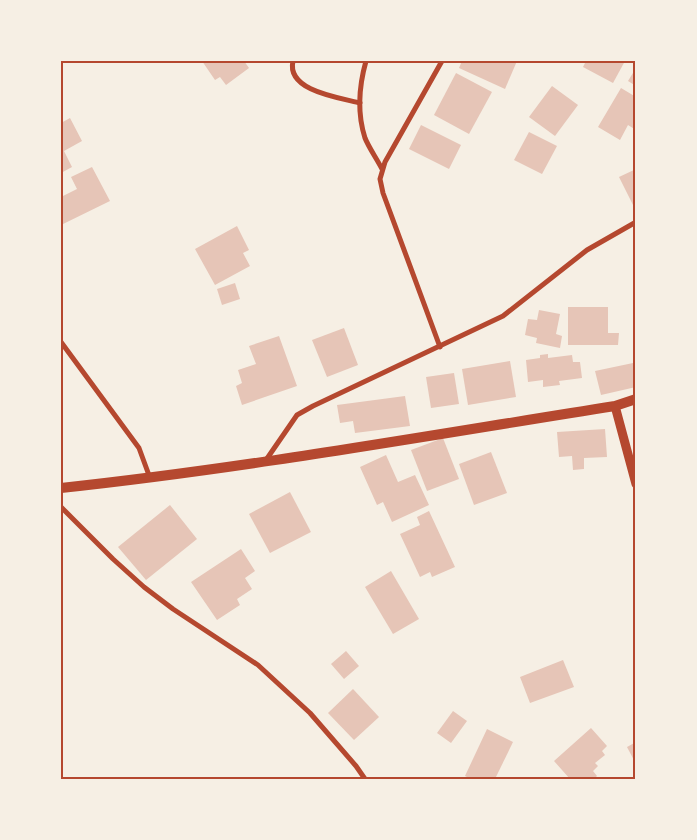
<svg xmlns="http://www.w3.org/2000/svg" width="697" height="840" viewBox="0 0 697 840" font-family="'Golos Text',sans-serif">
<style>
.building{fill:#e6c5b7}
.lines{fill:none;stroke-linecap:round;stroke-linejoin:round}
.minor{stroke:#b5482f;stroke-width:5}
.tertiary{stroke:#b5482f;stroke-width:9}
.secondary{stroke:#b5482f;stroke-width:10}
.neatline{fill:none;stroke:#b5482f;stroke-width:2}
</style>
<rect width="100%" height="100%" fill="#f6efe4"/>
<g class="building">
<path d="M 202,61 L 244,61 L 249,68 L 226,85 L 220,77 L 215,80 Z"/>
<path d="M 462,61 L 517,61 L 505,89 L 459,68 Z"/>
<path d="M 586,61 L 625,61 L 613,83 L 583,67 Z"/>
<path d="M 636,68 L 636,86 L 628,81 Z"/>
<path d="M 456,73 L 492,92 L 469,134 L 434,115 Z"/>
<path d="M 552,86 L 578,105 L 555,136 L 529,117 Z"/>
<path d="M 621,88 L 636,97 L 636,130 L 628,125 L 620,140 L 598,127 Z"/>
<path d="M 70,118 L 82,141 L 64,151 L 72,167 L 61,173 L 61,123 Z"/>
<path d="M 421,125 L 461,145 L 449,169 L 409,149 Z"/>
<path d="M 529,132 L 557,146 L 542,174 L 514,160 Z"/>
<path d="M 92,167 L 110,201 L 61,225 L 61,197 L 77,189 L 71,177 Z"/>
<path d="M 636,169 L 636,204 L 633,205 L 619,177 Z"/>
<path d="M 237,226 L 249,250 L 243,253 L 250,266 L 215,285 L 195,249 Z"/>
<path d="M 235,283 L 240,299 L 222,305 L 217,289 Z"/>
<path d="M 568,307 L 608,307 L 608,333 L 619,333 L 618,345 L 568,345 Z"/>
<path d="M 539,310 L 560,314 L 556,334 L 562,336 L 560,348 L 536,343 L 537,338 L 525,335 L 528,319 L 537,320 Z"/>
<path d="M 344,328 L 358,365 L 327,377 L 312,340 Z"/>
<path d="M 279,336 L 297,386 L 242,405 L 236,386 L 242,383 L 238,370 L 256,364 L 249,346 Z"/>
<path d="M 548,354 L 548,358 L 572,355 L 573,362 L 580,362 L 582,378 L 559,381 L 560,385 L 543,387 L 543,380 L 528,382 L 526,360 L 540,358 L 540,355 Z"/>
<path d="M 510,361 L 516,397 L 468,405 L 462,369 Z"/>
<path d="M 633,363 L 636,374 L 636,387 L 601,395 L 595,371 Z"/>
<path d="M 454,373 L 459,404 L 431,408 L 426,377 Z"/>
<path d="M 405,396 L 410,426 L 355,433 L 353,421 L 340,423 L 337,405 Z"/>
<path d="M 605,429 L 607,457 L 584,458 L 584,469 L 573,470 L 572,456 L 559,457 L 557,432 Z"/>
<path d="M 443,438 L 459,479 L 427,491 L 411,450 Z"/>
<path d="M 491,452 L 507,493 L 474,505 L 459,464 Z"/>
<path d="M 386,455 L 398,482 L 415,475 L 429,505 L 392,522 L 383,502 L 377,505 L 360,467 Z"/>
<path d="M 290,492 L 311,532 L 270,553 L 249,514 Z"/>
<path d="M 170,505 L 197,539 L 146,580 L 118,547 Z"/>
<path d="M 429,511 L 455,567 L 432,577 L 430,572 L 420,577 L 400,534 L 420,525 L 417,517 Z"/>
<path d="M 241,549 L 255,571 L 245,578 L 252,589 L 237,599 L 240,605 L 217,620 L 191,582 Z"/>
<path d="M 391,571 L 419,619 L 393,634 L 365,587 Z"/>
<path d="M 346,651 L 359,666 L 344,679 L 331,664 Z"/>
<path d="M 563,660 L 574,687 L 530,703 L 520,677 Z"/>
<path d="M 353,689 L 379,717 L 354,740 L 328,713 Z"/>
<path d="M 453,711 L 467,721 L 451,743 L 437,733 Z"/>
<path d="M 591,728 L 607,746 L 602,751 L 605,755 L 595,763 L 598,766 L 593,771 L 597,776 L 594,779 L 570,779 L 554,761 Z"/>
<path d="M 487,729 L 513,742 L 495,779 L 471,779 L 465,776 Z"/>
<path d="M 636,742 L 636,764 L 627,747 Z"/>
</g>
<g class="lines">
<g class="minor">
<path d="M 293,61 C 286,91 340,98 360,103"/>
<path d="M 366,61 C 359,86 357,113 365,138 C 369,148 377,159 382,169"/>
<path d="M 61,342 L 139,448 L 150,478"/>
<path d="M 440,347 L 383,193 L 380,179 L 385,162 L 442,61"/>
<path d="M 266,460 L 297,415 L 313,406 L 503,316 L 587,250 L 636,222"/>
<path d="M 61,507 L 113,559 L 144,587 L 173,609 L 258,665 L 310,713 L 356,766 L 365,779"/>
</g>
<path class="tertiary" d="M 615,406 L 636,484"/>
<path class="secondary" d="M 61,488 C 247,468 431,435 615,406 L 636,399"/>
</g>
<rect width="697" height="840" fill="none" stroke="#f6efe4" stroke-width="125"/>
<rect x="62" y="62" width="572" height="716" class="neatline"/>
</svg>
